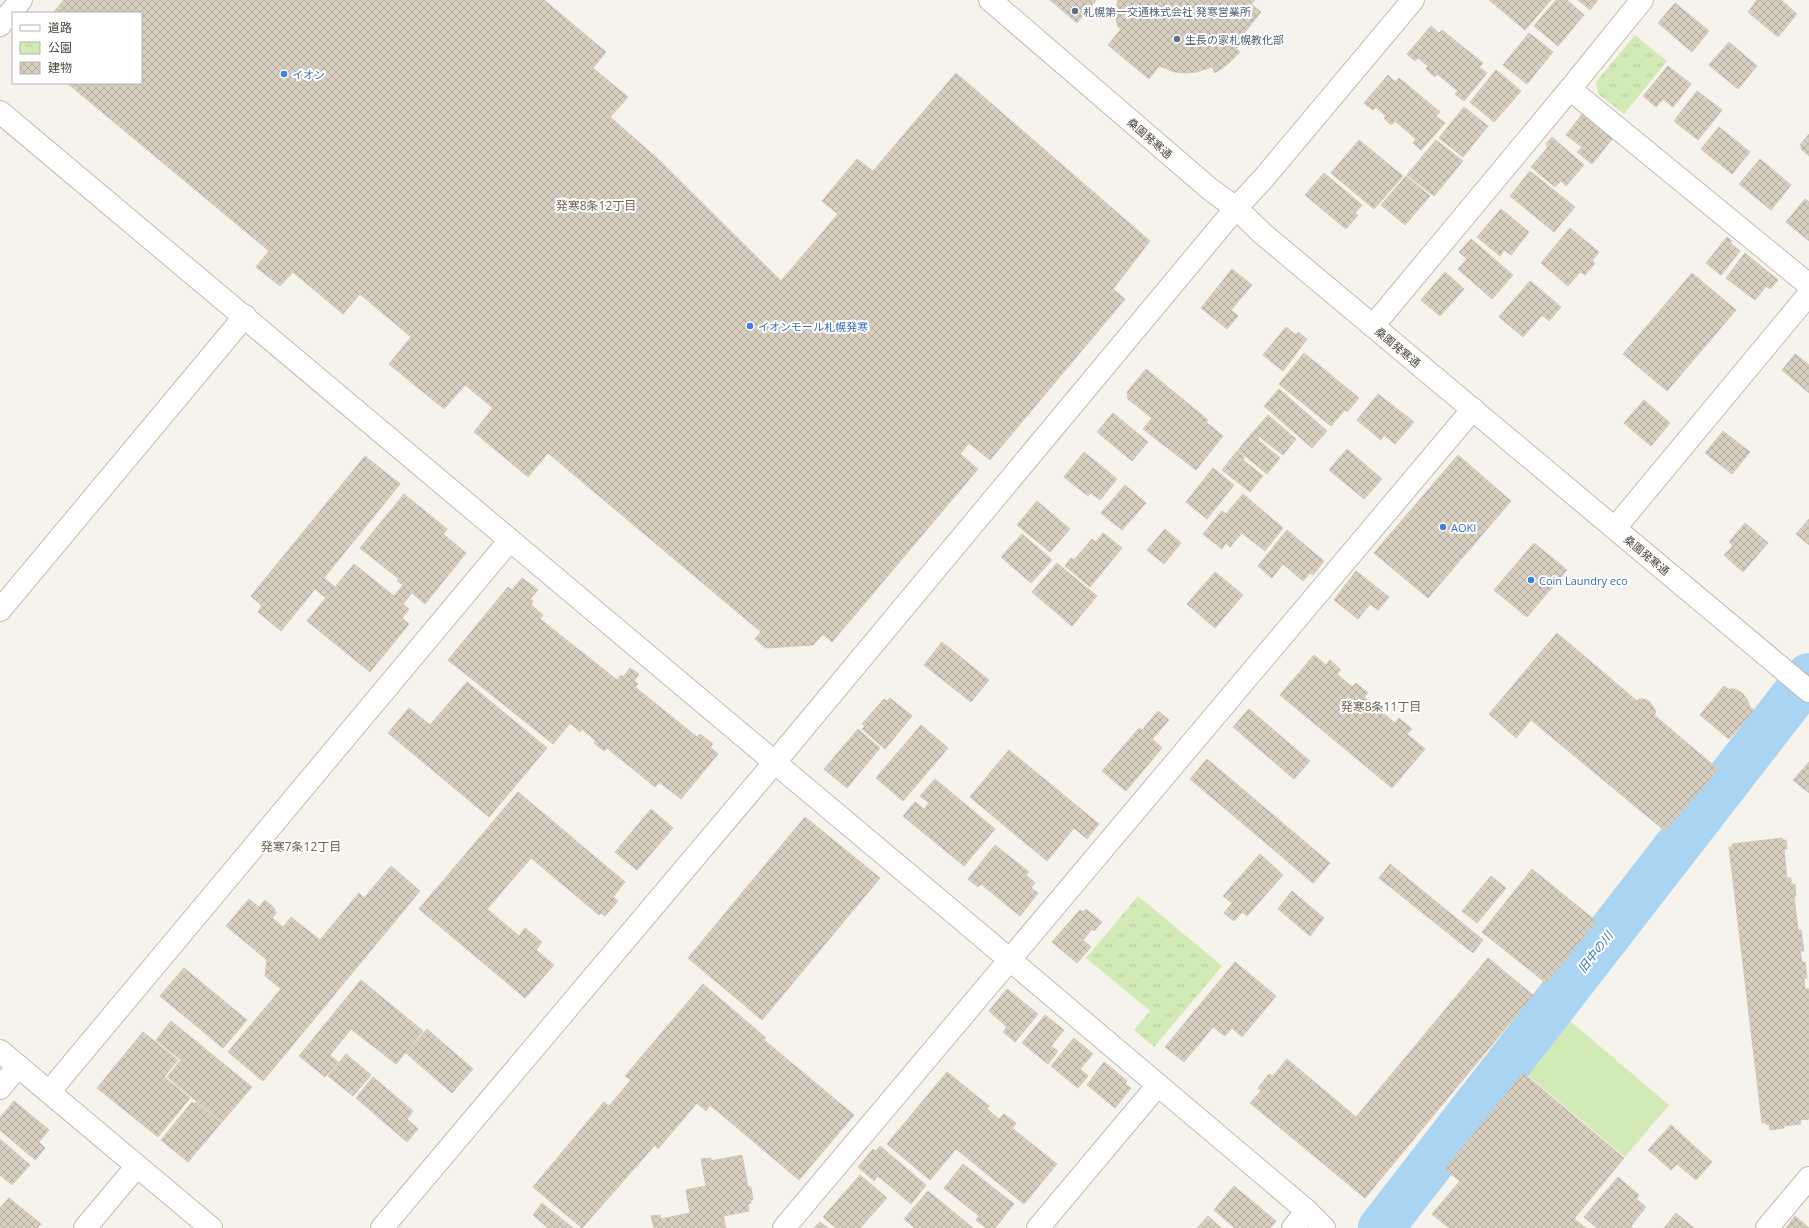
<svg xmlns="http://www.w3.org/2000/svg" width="1809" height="1228" viewBox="0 0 1809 1228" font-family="'Open Sans','Noto Sans JP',sans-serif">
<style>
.park{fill:url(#park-tufts)}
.pitch{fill:#d2eab5}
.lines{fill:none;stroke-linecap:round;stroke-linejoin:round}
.river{stroke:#a9d4f2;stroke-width:46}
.building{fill:url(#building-cross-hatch);stroke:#d3c7b4}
.minor-casing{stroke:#c2bbae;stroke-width:24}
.tertiary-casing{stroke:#c2bbae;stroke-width:24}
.minor{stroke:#fff;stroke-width:22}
.tertiary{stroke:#fff;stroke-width:22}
.service-dot{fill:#5c6f8a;stroke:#fff;stroke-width:1.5}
.shop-dot{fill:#3f7fe0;stroke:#fff;stroke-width:1.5}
.labels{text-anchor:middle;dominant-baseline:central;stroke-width:4;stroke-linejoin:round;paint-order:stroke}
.service-label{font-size:11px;fill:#4e5e75;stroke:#fff;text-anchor:start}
.shop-label{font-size:11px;fill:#366cbe;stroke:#fff;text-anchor:start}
.street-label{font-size:11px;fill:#4b4439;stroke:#fff}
.neighbourhood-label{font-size:12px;fill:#6e6250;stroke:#fff}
.water-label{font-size:12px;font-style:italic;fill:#2e7ab2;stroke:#fff}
</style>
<defs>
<pattern id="park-tufts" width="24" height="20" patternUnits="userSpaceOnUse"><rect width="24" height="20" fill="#d2eab5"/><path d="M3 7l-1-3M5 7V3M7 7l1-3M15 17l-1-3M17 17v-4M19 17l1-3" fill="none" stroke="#b6ca9c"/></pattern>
<pattern id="building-cross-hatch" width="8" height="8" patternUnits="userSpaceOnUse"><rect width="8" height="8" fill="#d8cfc1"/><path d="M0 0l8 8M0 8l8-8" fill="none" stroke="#b1aa9e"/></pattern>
</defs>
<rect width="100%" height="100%" fill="#f6f3ec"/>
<g class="park">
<path d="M 1635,35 L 1667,61 L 1624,114 L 1598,94 L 1596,82 Z"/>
<path d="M 1138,896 L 1222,966 L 1154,1047 L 1134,1030 L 1150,1011 L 1086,958 Z"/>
</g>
<path class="pitch" d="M 1563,1015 L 1669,1105 L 1625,1157 L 1519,1068 Z"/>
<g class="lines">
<path class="river" d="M 1381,1228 L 1809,676"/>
</g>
<g class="building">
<path d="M 64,0 L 544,0 L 606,52 L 593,68 L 628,97 L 610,117 L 657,158 L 781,281 L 838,214 L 822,201 L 857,159 L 873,171 L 956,73 L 1150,241 L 1113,289 L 1125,299 L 990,460 L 969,443 L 960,454 L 978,469 L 832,642 L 823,634 L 813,645 L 766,648 L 755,639 L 761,632 L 548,453 L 528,477 L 474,432 L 493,408 L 465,385 L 444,409 L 389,364 L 411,337 L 360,294 L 343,314 L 293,272 L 280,286 L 256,267 L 269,251 L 67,83 L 141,83 L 141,13 L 53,13 Z"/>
<path d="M 1050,0 L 1096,0 L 1077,23 Z"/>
<path d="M 1118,0 L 1255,0 L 1251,4 L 1261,12 L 1245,32 L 1236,49 L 1240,52 L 1228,64 L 1215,73 L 1212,67 L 1196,72 L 1185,73 L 1175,72 L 1159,66 L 1149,79 L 1108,45 L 1121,29 L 1118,27 L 1115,14 Z"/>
<path d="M 1489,0 L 1551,0 L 1525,30 Z"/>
<path d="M 1556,0 L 1567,0 L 1584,15 L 1558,46 L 1534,26 Z"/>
<path d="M 1578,0 L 1598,0 L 1590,10 Z"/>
<path d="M 1757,0 L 1781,0 L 1797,14 L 1778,37 L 1748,12 Z"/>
<path d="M 1675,3 L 1709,31 L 1692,52 L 1658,23 Z"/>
<path d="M 1431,26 L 1439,33 L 1442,30 L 1483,63 L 1479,67 L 1487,73 L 1464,101 L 1455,94 L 1458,91 L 1437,74 L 1435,77 L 1426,69 L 1428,66 L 1418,58 L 1415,61 L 1407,54 Z"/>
<path d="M 1529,33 L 1553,52 L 1527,84 L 1503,65 Z"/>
<path d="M 1729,42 L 1757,66 L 1738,89 L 1709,65 Z"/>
<path d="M 1668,66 L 1691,84 L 1673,107 L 1663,99 L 1656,107 L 1643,96 Z"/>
<path d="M 1496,70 L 1521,91 L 1494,122 L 1470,102 Z"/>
<path d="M 1388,75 L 1395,82 L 1399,78 L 1440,112 L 1436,116 L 1445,123 L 1421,150 L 1413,143 L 1416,139 L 1395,121 L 1391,125 L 1384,118 L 1386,116 L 1376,107 L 1373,110 L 1364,103 Z"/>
<path d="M 1697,91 L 1722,110 L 1698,140 L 1674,121 Z"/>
<path d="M 1464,107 L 1488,126 L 1463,157 L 1439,138 Z"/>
<path d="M 1583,113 L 1613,138 L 1592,164 L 1577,152 L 1582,147 L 1566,135 Z"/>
<path d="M 1719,127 L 1750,152 L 1732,174 L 1701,149 Z"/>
<path d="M 1809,134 L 1809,156 L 1801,149 L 1802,147 L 1800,145 Z"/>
<path d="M 1552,137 L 1584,165 L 1566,186 L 1561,181 L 1555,187 L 1531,167 L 1548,147 L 1546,144 Z"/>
<path d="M 1359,140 L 1403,176 L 1374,209 L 1331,173 Z"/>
<path d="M 1436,140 L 1463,161 L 1434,196 L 1407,175 Z"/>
<path d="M 1760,159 L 1791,185 L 1771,210 L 1739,184 Z"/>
<path d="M 1530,171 L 1575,207 L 1554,232 L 1510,196 Z"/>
<path d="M 1324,173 L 1362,205 L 1355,213 L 1358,215 L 1346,229 L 1305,195 Z"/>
<path d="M 1406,176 L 1430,196 L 1405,225 L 1381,205 Z"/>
<path d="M 1805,199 L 1809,202 L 1809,241 L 1786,222 Z"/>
<path d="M 1501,209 L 1529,232 L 1511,255 L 1504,250 L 1500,256 L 1477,237 Z"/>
<path d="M 1570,228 L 1599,252 L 1592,261 L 1595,263 L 1585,275 L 1580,272 L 1568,286 L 1541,263 Z"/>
<path d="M 1727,237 L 1732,241 L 1730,243 L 1740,251 L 1721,275 L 1706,263 Z"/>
<path d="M 1471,239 L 1513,275 L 1492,299 L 1458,269 L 1467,259 L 1459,252 Z"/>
<path d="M 1745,253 L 1778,280 L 1770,289 L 1766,286 L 1755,300 L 1726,278 Z"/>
<path d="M 1232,269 L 1252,285 L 1231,310 L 1238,316 L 1227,329 L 1201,308 Z"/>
<path d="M 1445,272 L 1464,289 L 1440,316 L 1421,300 Z"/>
<path d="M 1692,273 L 1736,310 L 1667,391 L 1623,354 Z"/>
<path d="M 1530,281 L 1561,307 L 1549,321 L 1542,315 L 1523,337 L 1499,317 Z"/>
<path d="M 1286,327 L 1296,335 L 1298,332 L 1307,339 L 1283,371 L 1263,355 Z"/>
<path d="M 1304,353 L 1359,398 L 1347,412 L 1345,410 L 1331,426 L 1279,384 Z"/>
<path d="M 1795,354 L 1809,365 L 1809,393 L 1782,370 Z"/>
<path d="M 1146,369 L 1208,420 L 1206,422 L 1223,436 L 1196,470 L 1143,429 L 1152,418 L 1128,399 L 1127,392 Z"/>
<path d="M 1279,389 L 1327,431 L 1312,448 L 1264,406 Z"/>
<path d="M 1378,394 L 1414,422 L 1395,444 L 1384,435 L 1381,440 L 1357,420 Z"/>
<path d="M 1644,400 L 1670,423 L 1651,446 L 1624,423 Z"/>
<path d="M 1113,413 L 1148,442 L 1132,461 L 1097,432 Z"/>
<path d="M 1268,415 L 1296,439 L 1283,455 L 1253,432 Z"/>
<path d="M 1723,431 L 1750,452 L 1732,474 L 1705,453 Z"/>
<path d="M 1253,432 L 1259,438 L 1258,440 L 1280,458 L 1267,474 L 1238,450 Z"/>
<path d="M 1347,449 L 1382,479 L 1364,499 L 1329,470 Z"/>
<path d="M 1237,451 L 1244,457 L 1243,460 L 1263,476 L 1250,492 L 1222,470 Z"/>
<path d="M 1084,452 L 1117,479 L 1100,500 L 1091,493 L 1088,496 L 1064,477 Z"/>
<path d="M 1458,455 L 1511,501 L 1428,598 L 1374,553 Z"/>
<path d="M 365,456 L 400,484 L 324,578 L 335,587 L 354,564 L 394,596 L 403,585 L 397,581 L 399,579 L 360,548 L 404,494 L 447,529 L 443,534 L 466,553 L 425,604 L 412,593 L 403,604 L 409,609 L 402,618 L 409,624 L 370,672 L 307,621 L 326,598 L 315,589 L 281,631 L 258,612 L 262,606 L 251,596 Z"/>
<path d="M 1213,468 L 1234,485 L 1207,519 L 1186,502 Z"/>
<path d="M 1125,485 L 1146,503 L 1122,530 L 1101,513 Z"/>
<path d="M 1243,494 L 1283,528 L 1265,551 L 1242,533 L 1230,547 L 1226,543 L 1222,549 L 1203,534 L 1222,511 L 1226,514 Z"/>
<path d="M 1037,501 L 1070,529 L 1050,552 L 1017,525 Z"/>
<path d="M 1809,519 L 1809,545 L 1796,534 Z"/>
<path d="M 1745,523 L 1768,543 L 1743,572 L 1724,555 L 1733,546 L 1729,542 Z"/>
<path d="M 1165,529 L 1181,543 L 1164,564 L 1147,550 Z"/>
<path d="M 1287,530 L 1324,561 L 1313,575 L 1310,573 L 1303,581 L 1283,564 L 1272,578 L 1258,566 Z"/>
<path d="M 1103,533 L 1122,548 L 1090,587 L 1065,566 L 1071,558 L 1074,560 L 1092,539 L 1096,542 Z"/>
<path d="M 1022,534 L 1052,560 L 1031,583 L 1001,557 Z"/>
<path d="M 1534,543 L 1567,570 L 1527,617 L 1494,590 Z"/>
<path d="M 1057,563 L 1097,596 L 1072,626 L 1032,592 Z"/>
<path d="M 1356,571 L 1389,597 L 1378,610 L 1370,604 L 1358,619 L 1334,600 Z"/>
<path d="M 1215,572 L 1243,595 L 1215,628 L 1187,604 Z"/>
<path d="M 522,578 L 538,590 L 530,599 L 533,601 L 531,605 L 543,615 L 540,619 L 617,680 L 621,675 L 623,677 L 630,668 L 639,674 L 634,681 L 638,684 L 635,687 L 697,737 L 700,734 L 713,744 L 710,747 L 718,754 L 681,799 L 659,782 L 655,787 L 607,748 L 604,751 L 594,743 L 596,741 L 582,729 L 580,732 L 570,723 L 553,744 L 448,660 L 508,587 L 512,590 Z"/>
<path d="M 1557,633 L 1637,701 L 1639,699 L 1644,699 L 1650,702 L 1656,712 L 1654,715 L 1718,769 L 1665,831 L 1531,720 L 1516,738 L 1489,714 Z"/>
<path d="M 942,642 L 989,680 L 971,702 L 924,665 Z"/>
<path d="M 1314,655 L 1326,665 L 1330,660 L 1341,670 L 1337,674 L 1352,687 L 1356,683 L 1368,693 L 1364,697 L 1395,723 L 1399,718 L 1412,729 L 1407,734 L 1425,749 L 1392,788 L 1280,695 Z"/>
<path d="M 467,682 L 547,748 L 489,817 L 388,733 L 409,708 L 430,725 Z"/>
<path d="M 1724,686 L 1728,689 L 1735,689 L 1742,693 L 1747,699 L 1750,707 L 1754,710 L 1729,739 L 1700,715 Z"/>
<path d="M 890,698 L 912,716 L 885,749 L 862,729 L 865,726 L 862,724 L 884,699 L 887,701 Z"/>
<path d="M 1249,709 L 1310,761 L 1294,779 L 1233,727 Z"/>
<path d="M 1158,711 L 1169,720 L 1152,739 L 1162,748 L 1126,791 L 1102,771 L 1139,728 L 1142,730 Z"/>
<path d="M 921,725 L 948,748 L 903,801 L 876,778 Z"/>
<path d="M 858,729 L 880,748 L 847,788 L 824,769 Z"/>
<path d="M 1009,750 L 1099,824 L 1087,839 L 1074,828 L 1047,861 L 970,797 Z"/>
<path d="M 1207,759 L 1330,863 L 1313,883 L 1190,779 Z"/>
<path d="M 1809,762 L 1809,793 L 1793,780 Z"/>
<path d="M 935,779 L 995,829 L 964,866 L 903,816 L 915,802 L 924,809 L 929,803 L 920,796 Z"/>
<path d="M 518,792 L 625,882 L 613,897 L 618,901 L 605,916 L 601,913 L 599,915 L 531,858 L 487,909 L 519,936 L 525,928 L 542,942 L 536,950 L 554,965 L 525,998 L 419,909 Z"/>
<path d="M 651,809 L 673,828 L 637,870 L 615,852 Z"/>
<path d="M 805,817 L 880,878 L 762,1020 L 688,958 Z"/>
<path d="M 1782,838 L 1782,840 L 1786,840 L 1787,849 L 1784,849 L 1787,878 L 1791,878 L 1791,884 L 1795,884 L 1796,896 L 1794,896 L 1798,930 L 1801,930 L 1804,951 L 1800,951 L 1802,962 L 1805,962 L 1807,978 L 1804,978 L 1805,989 L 1809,989 L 1809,1119 L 1800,1120 L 1801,1124 L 1784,1126 L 1784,1128 L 1770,1130 L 1769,1124 L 1766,1125 L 1766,1122 L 1762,1123 L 1729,847 L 1733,847 L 1732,844 Z"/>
<path d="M 995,845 L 1029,872 L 1026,875 L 1035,883 L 1031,888 L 1038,893 L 1020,916 L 981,884 L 978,887 L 968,879 Z"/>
<path d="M 1260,854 L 1283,875 L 1247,916 L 1242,912 L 1234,921 L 1224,913 L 1232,903 L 1223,896 Z"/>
<path d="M 1390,864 L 1483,940 L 1473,953 L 1379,878 Z"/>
<path d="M 391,866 L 420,891 L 263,1081 L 228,1052 L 281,989 L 265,976 L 267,960 L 226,926 L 249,899 L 259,907 L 265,900 L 274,908 L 276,913 L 272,918 L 283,927 L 291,917 L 320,940 L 359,893 L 364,898 Z"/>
<path d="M 1532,869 L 1596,921 L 1546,983 L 1482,932 Z"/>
<path d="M 1491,876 L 1506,888 L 1477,923 L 1462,911 Z"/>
<path d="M 1292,891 L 1324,918 L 1310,936 L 1278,909 Z"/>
<path d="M 1086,909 L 1102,922 L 1094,931 L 1092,929 L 1083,940 L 1091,947 L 1077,963 L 1052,942 L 1080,910 L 1083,912 Z"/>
<path d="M 1488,958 L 1533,995 L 1365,1198 L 1250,1103 L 1261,1091 L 1258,1088 L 1269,1074 L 1273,1076 L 1287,1059 L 1356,1117 Z"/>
<path d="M 1235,962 L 1276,996 L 1242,1037 L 1232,1028 L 1225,1036 L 1213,1027 L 1184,1062 L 1165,1047 Z"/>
<path d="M 184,968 L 247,1020 L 223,1048 L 160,996 Z"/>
<path d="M 361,980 L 423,1031 L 396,1064 L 351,1029 L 330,1055 L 338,1062 L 325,1077 L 299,1056 Z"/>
<path d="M 703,984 L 766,1038 L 764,1040 L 854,1115 L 799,1180 L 710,1105 L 706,1111 L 697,1103 L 658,1149 L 655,1145 L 582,1228 L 533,1187 L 604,1102 L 609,1106 L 631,1080 L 625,1076 Z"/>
<path d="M 1007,989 L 1038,1014 L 1015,1042 L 1003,1032 L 1007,1027 L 989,1011 Z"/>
<path d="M 1045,1015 L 1064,1030 L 1051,1046 L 1058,1051 L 1048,1064 L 1022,1043 Z"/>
<path d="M 171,1021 L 252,1087 L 222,1122 L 167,1077 L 181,1060 L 156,1040 Z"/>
<path d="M 427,1029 L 473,1069 L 452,1093 L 406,1053 Z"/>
<path d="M 143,1032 L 178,1060 L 164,1077 L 190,1098 L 158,1137 L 97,1088 Z"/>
<path d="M 1074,1038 L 1093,1054 L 1080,1069 L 1088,1076 L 1078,1088 L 1051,1066 Z"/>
<path d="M 346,1054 L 371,1075 L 353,1096 L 328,1076 Z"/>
<path d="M 1104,1062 L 1127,1081 L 1125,1084 L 1131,1088 L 1115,1108 L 1087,1085 Z"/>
<path d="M 947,1072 L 989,1106 L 987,1109 L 999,1119 L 1004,1114 L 1016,1123 L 1012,1128 L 1057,1164 L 1024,1204 L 956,1149 L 930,1180 L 887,1144 Z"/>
<path d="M 1523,1073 L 1624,1158 L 1574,1219 L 1586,1228 L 1449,1228 L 1432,1214 L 1460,1181 L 1445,1169 Z"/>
<path d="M 373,1077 L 413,1111 L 407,1119 L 418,1129 L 407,1142 L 356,1098 Z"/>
<path d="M 14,1101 L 49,1130 L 39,1142 L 45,1148 L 35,1160 L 0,1130 L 0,1118 Z"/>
<path d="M 192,1102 L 194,1104 L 196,1102 L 221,1123 L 188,1162 L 161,1140 Z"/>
<path d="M 1671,1125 L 1712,1162 L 1696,1180 L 1677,1164 L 1671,1170 L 1648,1150 Z"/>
<path d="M 0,1139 L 30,1165 L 12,1185 L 0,1175 Z"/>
<path d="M 880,1146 L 926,1185 L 911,1204 L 878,1176 L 874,1181 L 858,1167 L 873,1149 L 876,1151 Z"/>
<path d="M 742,1155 L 748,1187 L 751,1187 L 753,1200 L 750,1200 L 751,1203 L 748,1204 L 749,1211 L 723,1216 L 726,1228 L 654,1228 L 651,1216 L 660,1215 L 661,1219 L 690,1213 L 686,1190 L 706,1186 L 701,1159 L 711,1158 L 711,1161 Z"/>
<path d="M 963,1164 L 1014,1204 L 995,1228 L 986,1228 L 976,1220 L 979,1216 L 944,1188 Z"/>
<path d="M 860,1175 L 887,1198 L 860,1228 L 836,1228 L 823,1217 Z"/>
<path d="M 1618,1177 L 1639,1195 L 1636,1199 L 1646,1207 L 1631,1226 L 1633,1228 L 1597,1228 L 1584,1217 Z"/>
<path d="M 1234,1186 L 1276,1221 L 1270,1228 L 1235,1228 L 1214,1210 Z"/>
<path d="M 928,1191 L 973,1228 L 915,1228 L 904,1219 Z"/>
<path d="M 9,1198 L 41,1224 L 37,1228 L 0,1228 L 0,1208 Z"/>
<path d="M 542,1203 L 573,1228 L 548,1228 L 533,1215 Z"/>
<path d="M 1676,1213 L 1694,1228 L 1664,1228 Z"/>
<path d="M 1208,1216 L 1221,1228 L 1197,1228 Z"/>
<path d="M 1795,1216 L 1809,1228 L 1786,1228 Z"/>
<path d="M 820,1222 L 828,1228 L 814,1228 Z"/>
</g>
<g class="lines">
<g class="minor-casing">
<g id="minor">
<path d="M 1570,89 L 1809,285"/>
<path d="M 0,112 L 1009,959 L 1307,1211 L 1324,1228"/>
<path d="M 1373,326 L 1570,89 L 1642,0"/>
<path d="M 1615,528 L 1809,294"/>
<path d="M 0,610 L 245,316"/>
<path d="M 0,1051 L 211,1228"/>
<path d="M 0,1088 L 18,1066"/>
<path d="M 49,1092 L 510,540"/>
<path d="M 85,1228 L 137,1166"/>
<path d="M 382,1228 L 775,762 L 1236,208 L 1263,179 L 1413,0"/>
<path d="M 784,1228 L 1473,409"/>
<path d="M 1038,1228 L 1158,1085"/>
<path d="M 1293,1228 L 1307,1211"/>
<path d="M 1767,1228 L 1809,1178"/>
</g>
</g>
<g class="tertiary-casing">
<g id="tertiary">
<path d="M 990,0 L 1211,190 L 1236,208 L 1263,234 L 1373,326 L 1809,691"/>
<path d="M 0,25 L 21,0"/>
</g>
</g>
<use href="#minor" class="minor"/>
<use href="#tertiary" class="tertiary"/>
</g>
<g class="service-dot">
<circle cx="1075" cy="11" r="4"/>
<circle cx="1177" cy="39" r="4"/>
</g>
<g class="shop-dot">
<circle cx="284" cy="74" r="4"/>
<circle cx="750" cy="326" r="4"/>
<circle cx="1443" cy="527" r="4"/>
<circle cx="1531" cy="580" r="4"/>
</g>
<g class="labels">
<g class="service-label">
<text x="1083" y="11">札幌第一交通株式会社 発寒営業所</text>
<text x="1185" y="39">生長の家札幌教化部</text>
</g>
<g class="shop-label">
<text x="292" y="74">イオン</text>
<text x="758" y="326">イオンモール札幌発寒</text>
<text x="1451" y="527">AOKI</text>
<text x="1539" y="580">Coin Laundry eco</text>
</g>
<g class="street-label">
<text transform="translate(1150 138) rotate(41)">桑園発寒通</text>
<text transform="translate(1398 347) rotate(40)">桑園発寒通</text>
<text transform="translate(1647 555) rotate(40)">桑園発寒通</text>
</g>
<g class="neighbourhood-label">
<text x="596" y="205">発寒8条12丁目</text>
<text x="1381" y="706">発寒8条11丁目</text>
<text x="301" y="846">発寒7条12丁目</text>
</g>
<g class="water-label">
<text transform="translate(1595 952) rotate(-52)">旧中の川</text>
</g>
</g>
<rect x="12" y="12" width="130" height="72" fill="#ffffff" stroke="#b7b4b0"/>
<rect x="20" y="25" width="20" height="6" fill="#ffffff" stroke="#b7b4b0"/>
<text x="48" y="32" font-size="12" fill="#4b4439">道路</text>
<rect x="20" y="42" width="20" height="12" fill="url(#park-tufts)" stroke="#b7b4b0"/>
<text x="48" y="52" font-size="12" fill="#4b4439">公園</text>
<rect x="20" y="62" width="20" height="12" fill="url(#building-cross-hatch)" stroke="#b7b4b0"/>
<text x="48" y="72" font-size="12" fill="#4b4439">建物</text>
</svg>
